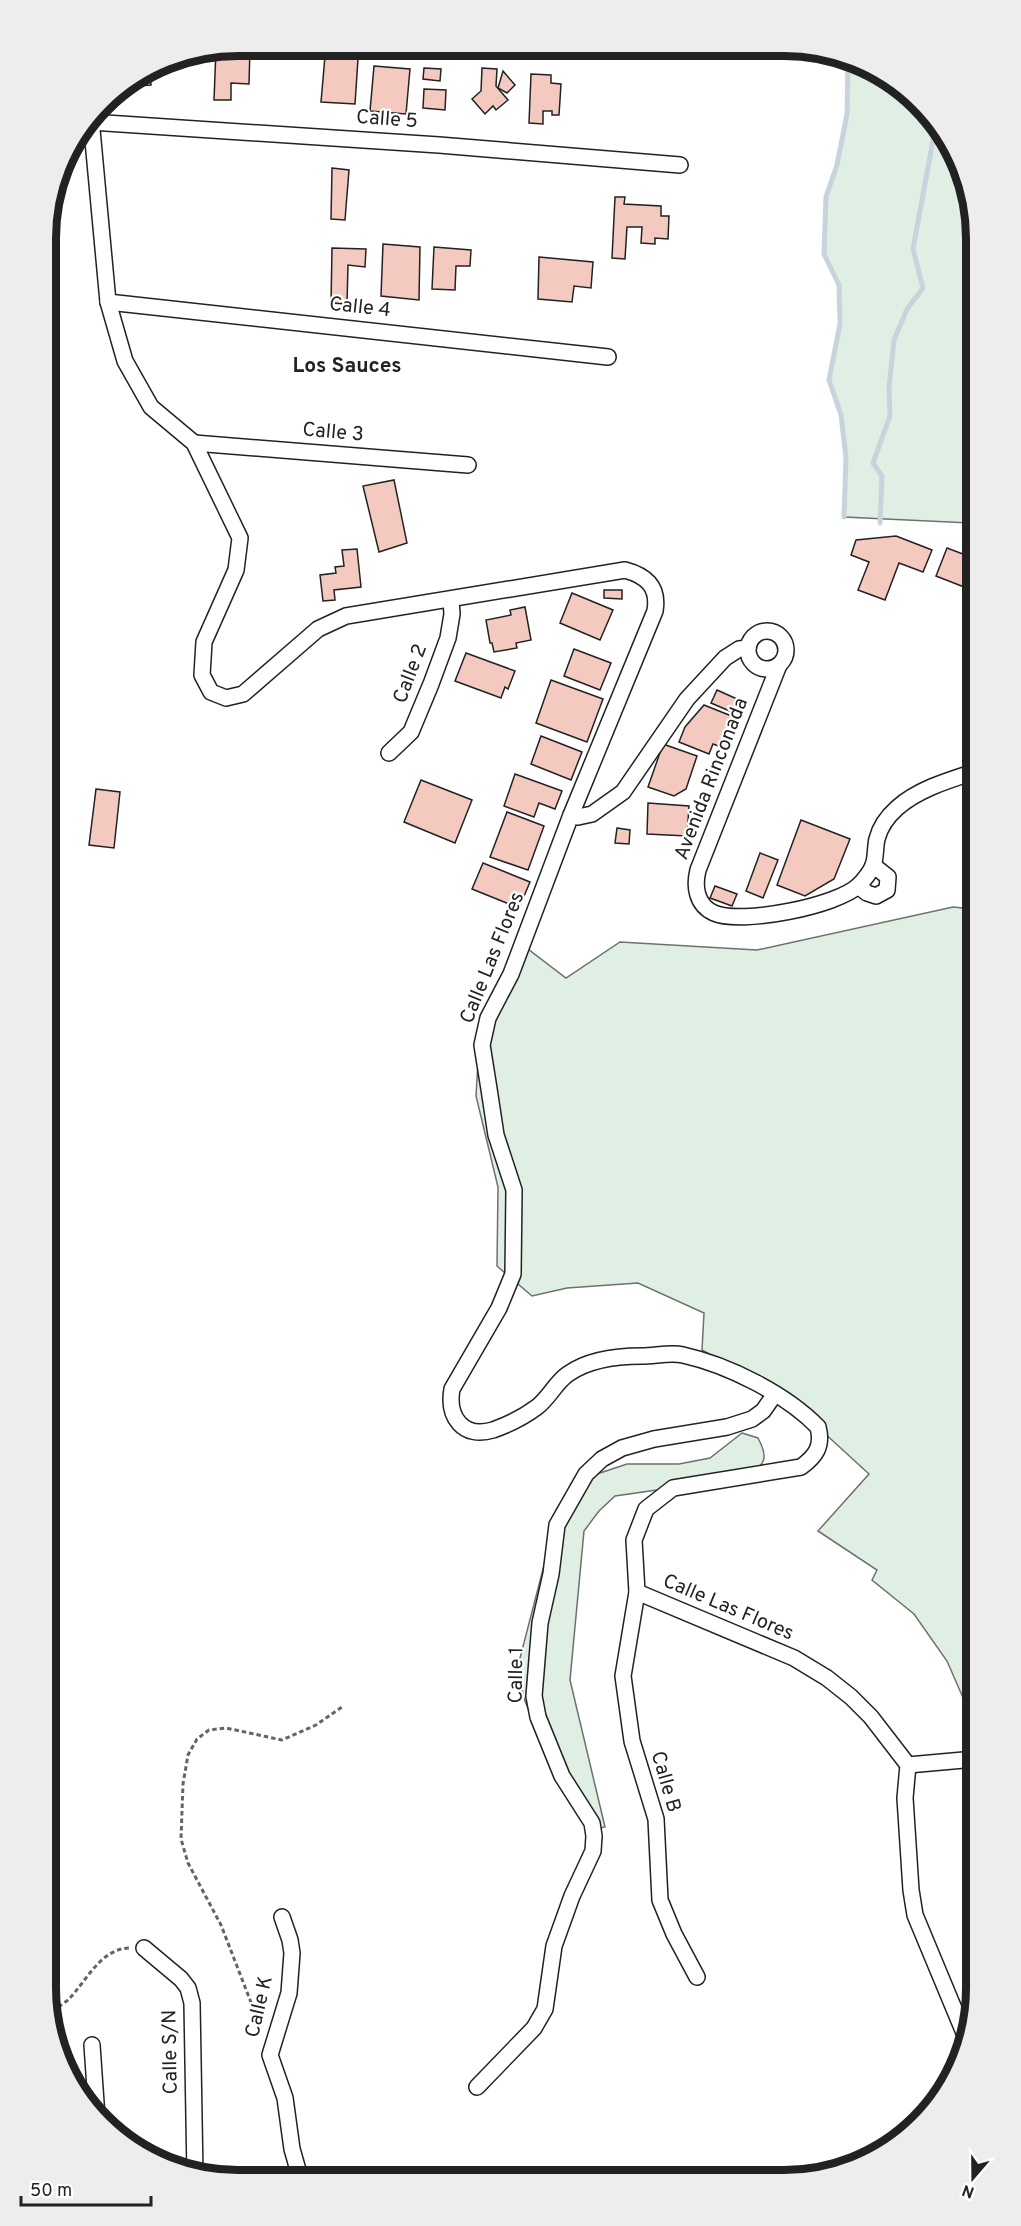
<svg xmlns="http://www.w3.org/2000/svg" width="1021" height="2226" viewBox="0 0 1021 2226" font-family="Overpass,sans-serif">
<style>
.green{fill:#e0efe3;stroke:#6f6f6f;stroke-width:1.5}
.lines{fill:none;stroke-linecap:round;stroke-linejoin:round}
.stream{stroke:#c7d3dd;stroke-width:5}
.building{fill:#f3c9c0;stroke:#222;stroke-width:1.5}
.minor-casing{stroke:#222;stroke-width:18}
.path{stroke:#646464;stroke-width:3;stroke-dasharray:4.5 3;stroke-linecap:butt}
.minor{stroke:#fff;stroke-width:15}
.labels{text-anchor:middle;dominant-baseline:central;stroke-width:4.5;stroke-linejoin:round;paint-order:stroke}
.street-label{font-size:20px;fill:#222;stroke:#fff}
.neighbourhood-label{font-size:21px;font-weight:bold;fill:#222;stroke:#fff}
.rim{fill:none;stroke:#222;stroke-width:8}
</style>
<rect width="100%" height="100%" fill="#fff"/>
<g class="green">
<path d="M 848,62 L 911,93 L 950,141 L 969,187 L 970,523 L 844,517 L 846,458 L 841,415 L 829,380 L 840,324 L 839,285 L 824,254 L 826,197 L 837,165 L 847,114 Z"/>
<path d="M 953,907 L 972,909 L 975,1725 L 947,1661 L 914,1614 L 872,1580 L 877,1570 L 818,1531 L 869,1474 L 785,1397 L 702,1350 L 704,1313 L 638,1283 L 567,1288 L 532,1296 L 497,1266 L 498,1187 L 476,1096 L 480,1028 L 520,943 L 566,978 L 620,942 L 757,950 Z"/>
<path d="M 742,1433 L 758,1438 C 769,1458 765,1464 748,1477 L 615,1496 L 599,1511 L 584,1531 L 570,1680 L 605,1827 L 588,1830 L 556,1779 L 523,1696 L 519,1662 L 556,1519 L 572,1491 L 597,1474 L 627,1464 L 679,1464 L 710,1458 Z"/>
</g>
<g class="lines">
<g class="stream">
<path d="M 844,517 L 846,458 L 841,415 L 829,380 L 840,324 L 839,285 L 824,254 L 826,197 L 837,165 L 847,114 L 848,62"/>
<path d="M 880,523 L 882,476 L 873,463 L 890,416 L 889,387 L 894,340 L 907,309 L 923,288 L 913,249 L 936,124"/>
</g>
</g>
<g class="building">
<path d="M 229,47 L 250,47 L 249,84 L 231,83 L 231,100 L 214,100 L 216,49 Z"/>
<path d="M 533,47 L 550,47 L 549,54 L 533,53 Z"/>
<path d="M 593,47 L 625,47 L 625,50 L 593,49 Z"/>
<path d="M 325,56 L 358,59 L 355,104 L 321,102 Z"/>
<path d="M 374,66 L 410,69 L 406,114 L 370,111 Z"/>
<path d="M 150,68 L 151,85 L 120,87 Z"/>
<path d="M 424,68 L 441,69 L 440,81 L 423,79 Z"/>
<path d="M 482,68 L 497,69 L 496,86 L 508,100 L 496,110 L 493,106 L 485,114 L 472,99 L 481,91 Z"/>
<path d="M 503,71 L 515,85 L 507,93 L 498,88 Z"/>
<path d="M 531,74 L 551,75 L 551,83 L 561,84 L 559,115 L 552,115 L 552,111 L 543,111 L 543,124 L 529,123 Z"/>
<path d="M 424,89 L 446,90 L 445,110 L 423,108 Z"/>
<path d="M 332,168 L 349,170 L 345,220 L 331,219 Z"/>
<path d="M 615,197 L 625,197 L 624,204 L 661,206 L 661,216 L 669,216 L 668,239 L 655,238 L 655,244 L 641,243 L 642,227 L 627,227 L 625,259 L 612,258 Z"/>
<path d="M 383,244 L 420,247 L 419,300 L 381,296 Z"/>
<path d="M 434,247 L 471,250 L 470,266 L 456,266 L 455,290 L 432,289 Z"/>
<path d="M 332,248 L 366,249 L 365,267 L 348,265 L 347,304 L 331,303 Z"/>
<path d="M 539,257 L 593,262 L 591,288 L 574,286 L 572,302 L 538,299 Z"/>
<path d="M 394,480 L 407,543 L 379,552 L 363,486 Z"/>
<path d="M 896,536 L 932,550 L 923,572 L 899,563 L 885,600 L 858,590 L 869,562 L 851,555 L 856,540 Z"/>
<path d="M 947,548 L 971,557 L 971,577 L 967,577 L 964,587 L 936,576 Z"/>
<path d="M 357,549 L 361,587 L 334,590 L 335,600 L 323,601 L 320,575 L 336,573 L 335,567 L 344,566 L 342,550 Z"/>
<path d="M 604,590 L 622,590 L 622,599 L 604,598 Z"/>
<path d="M 572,593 L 613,610 L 600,640 L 560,623 Z"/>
<path d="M 525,607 L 531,640 L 516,643 L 517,648 L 494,652 L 492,643 L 490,643 L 486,620 L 511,615 L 510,610 Z"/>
<path d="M 574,649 L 611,663 L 600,690 L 564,676 Z"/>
<path d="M 466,653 L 515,671 L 508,689 L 505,687 L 501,698 L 455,681 Z"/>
<path d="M 551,680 L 603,699 L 587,742 L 536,723 Z"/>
<path d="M 717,690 L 737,699 L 732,712 L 711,703 Z"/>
<path d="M 704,705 L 739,719 L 727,749 L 713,744 L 709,754 L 679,742 L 685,727 Z"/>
<path d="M 541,736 L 582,752 L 571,780 L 531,764 Z"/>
<path d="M 663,744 L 697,756 L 686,789 L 674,796 L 648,787 Z"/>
<path d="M 515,774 L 562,791 L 555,809 L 539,803 L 534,817 L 504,806 Z"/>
<path d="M 421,780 L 472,800 L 455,843 L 404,822 Z"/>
<path d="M 96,789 L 120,792 L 114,848 L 89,845 Z"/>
<path d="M 648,803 L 689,806 L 687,836 L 647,834 Z"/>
<path d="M 507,812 L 544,826 L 528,870 L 490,857 Z"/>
<path d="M 801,820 L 850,839 L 834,879 L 805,896 L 777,885 Z"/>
<path d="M 617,828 L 630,830 L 629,844 L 615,843 Z"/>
<path d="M 760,853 L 778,860 L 763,898 L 746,891 Z"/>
<path d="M 483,863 L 530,882 L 519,908 L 472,889 Z"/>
<path d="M 715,886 L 737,894 L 732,906 L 710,898 Z"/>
</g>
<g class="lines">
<g class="minor-casing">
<g id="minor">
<path d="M 91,119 L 108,302 L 125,361 L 151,407 L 194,443 L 240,538 L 236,570 L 204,642 L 202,675 L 211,692 L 226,698 L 243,694 L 318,629 L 346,616 L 625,570 C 647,576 659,587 655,611 L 571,815 L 511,974 L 488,1018 L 482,1045 L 489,1089 L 496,1135 L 514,1190 L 513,1274 L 499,1308 L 452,1389 C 447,1417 463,1439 493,1430 C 507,1425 525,1416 537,1407 C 549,1398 556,1382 568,1374 C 589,1359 617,1356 642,1356 C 655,1356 671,1352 683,1355 C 728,1365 786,1394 818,1427 C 823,1446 816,1456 801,1467 L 673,1488 L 646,1509 L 634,1540 L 637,1592 L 623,1676 L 632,1741 L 656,1819 L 660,1900 L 674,1934 L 697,1977"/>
<path d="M 91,122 L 439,145 L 680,165"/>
<path d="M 108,302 L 608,357"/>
<path d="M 194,443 L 468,465"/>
<circle cx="767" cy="650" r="19"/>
<path d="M 779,665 L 698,870 C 694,886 696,905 714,913 C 741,925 838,906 859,885 C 864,880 870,872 873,866 C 876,858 875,847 877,839 C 880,827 888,816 897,808 C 917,790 946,781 971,773"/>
<path d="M 389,753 L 411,732 L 431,684 L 448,638 L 452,614 L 451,600"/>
<path d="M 571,815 L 578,817 L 592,814 L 623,792 L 687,699 L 725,658 L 739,649 L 748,648"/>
<path d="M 858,886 L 867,893 L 876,896 L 887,890 L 888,877 L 873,865"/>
<path d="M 637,1592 L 794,1658 L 827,1678 L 851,1697 L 871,1717 L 908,1765 L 975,1759"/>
<path d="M 908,1765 L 905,1798 L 911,1890 L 915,1915 L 967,2040"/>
<path d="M 282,1917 L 290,1940 L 292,1953 L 289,1993 L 270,2055 L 285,2098 L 292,2149 L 300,2177"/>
<path d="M 144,1948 L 181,1979 L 188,1988 L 192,2003 L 195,2175"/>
<path d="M 92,2045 L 97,2117"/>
<path d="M 477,2087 L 534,2028 L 545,2009 L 554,1946 L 572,1896 L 593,1851 L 594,1836 L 592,1823 L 562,1776 L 538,1717 L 534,1696 L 540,1623 L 551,1574 L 557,1525 L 586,1474 L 602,1459 L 622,1448 L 654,1439 L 727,1427 L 752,1419 L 763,1411 L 775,1394"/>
</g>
</g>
<g class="path">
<path d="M 52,2011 C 57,2008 63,2004 68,2000 C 86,1982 100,1949 129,1948"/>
<path d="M 259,2032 L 252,2005 L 221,1925 L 188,1863 L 181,1839 L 183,1784 L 188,1755 L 197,1739 L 209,1730 L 226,1728 L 282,1740 L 316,1725 L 342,1707"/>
</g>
<use href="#minor" class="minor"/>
</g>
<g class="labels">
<g class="street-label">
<text transform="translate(387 120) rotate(4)">Calle 5</text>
<text transform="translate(360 308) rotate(6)">Calle 4</text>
<text transform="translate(333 433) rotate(5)">Calle 3</text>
<text transform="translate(411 674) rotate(-69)">Calle 2</text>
<text transform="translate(712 779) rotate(-69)">Avenida Rinconada</text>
<text transform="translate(493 958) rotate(-68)">Calle Las Flores</text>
<text transform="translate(728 1608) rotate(23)">Calle Las Flores</text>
<text transform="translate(517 1675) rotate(-89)">Calle 1</text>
<text transform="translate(665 1782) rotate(74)">Calle B</text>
<text transform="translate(260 2007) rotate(-77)">Calle K</text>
<text transform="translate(171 2052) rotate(-91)">Calle S/N</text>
</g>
<g class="neighbourhood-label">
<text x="347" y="366">Los Sauces</text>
</g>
</g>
<path d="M0 0H1021V2226H0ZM238 56H784A182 182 0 0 1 966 238V1988A182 182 0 0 1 784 2170H238A182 182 0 0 1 56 1988V238A182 182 0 0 1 238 56Z" fill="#ededed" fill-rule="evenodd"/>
<path class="rim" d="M238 56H784A182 182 0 0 1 966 238V1988A182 182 0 0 1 784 2170H238A182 182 0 0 1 56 1988V238A182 182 0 0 1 238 56Z"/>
<g transform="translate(973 2178) rotate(200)" stroke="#ffffff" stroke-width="4.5" paint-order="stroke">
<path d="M0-4.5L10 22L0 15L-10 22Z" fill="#222222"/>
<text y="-9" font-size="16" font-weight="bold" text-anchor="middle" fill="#222222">N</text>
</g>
<path d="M21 2196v9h130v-9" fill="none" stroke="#222222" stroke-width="3"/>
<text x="30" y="2196" font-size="18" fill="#222222" stroke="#ffffff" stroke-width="4.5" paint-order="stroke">50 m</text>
</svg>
